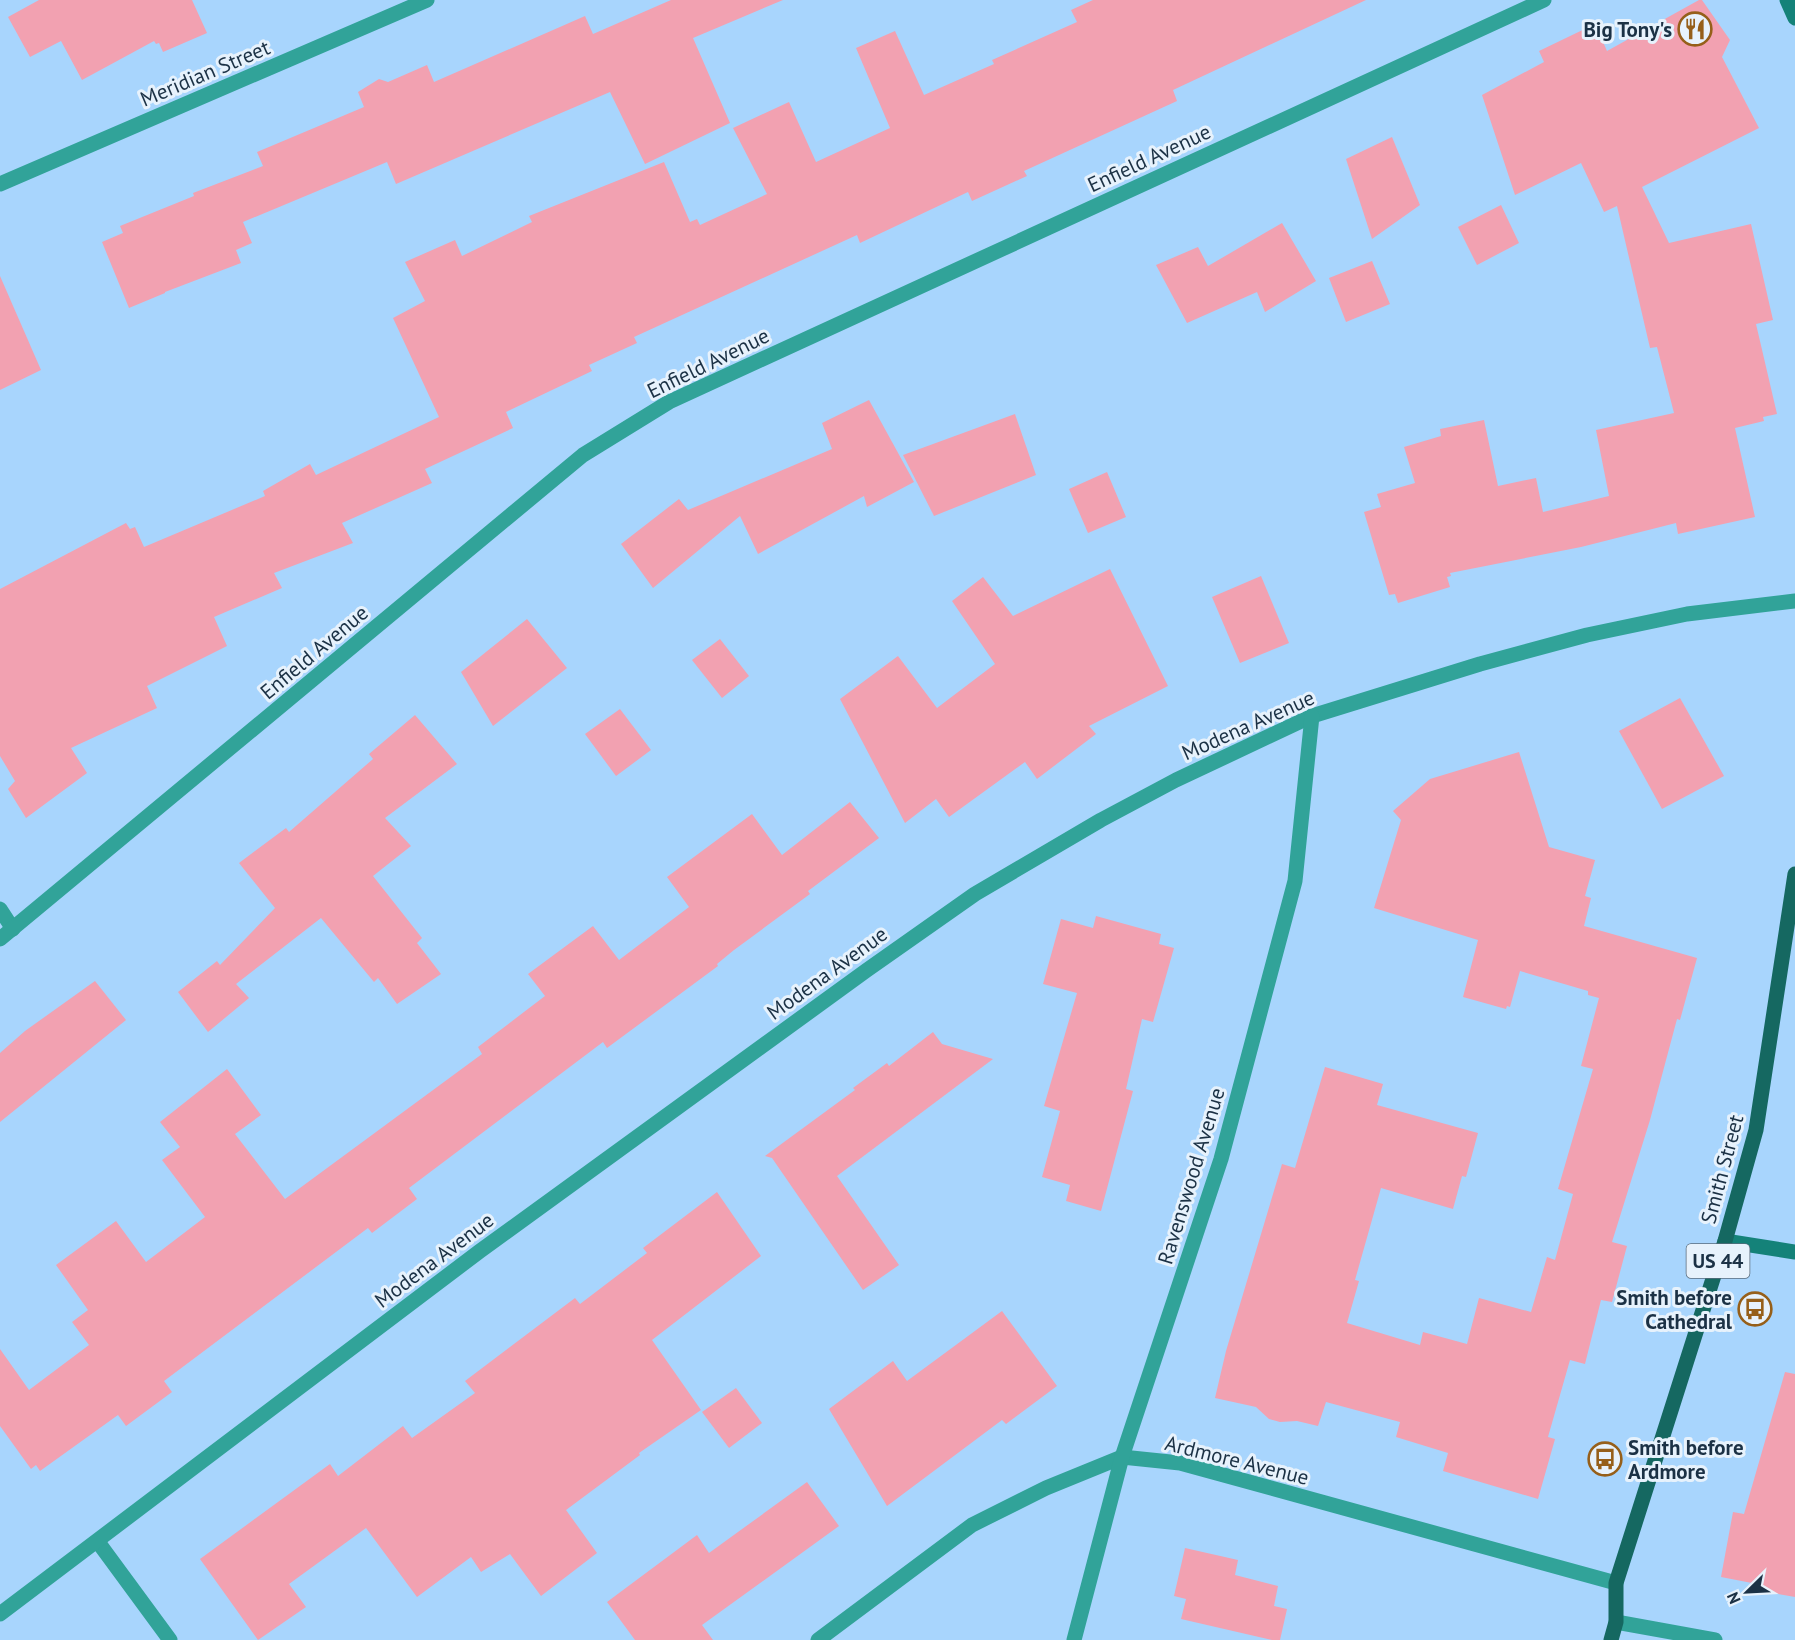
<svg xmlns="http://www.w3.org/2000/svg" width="1795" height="1640" viewBox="0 0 1795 1640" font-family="'PT Sans',sans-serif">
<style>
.building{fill:#f2a1b1}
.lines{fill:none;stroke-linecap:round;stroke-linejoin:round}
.street{stroke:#31a399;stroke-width:15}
.secondary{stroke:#148279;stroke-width:15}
.primary{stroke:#156861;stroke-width:15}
.labels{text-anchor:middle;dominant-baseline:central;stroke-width:6;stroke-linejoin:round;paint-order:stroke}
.shield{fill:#e7f2fc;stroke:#586b7c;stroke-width:1.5}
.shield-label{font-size:20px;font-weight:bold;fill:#1b3145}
.poi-label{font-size:21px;font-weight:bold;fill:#1b3145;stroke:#e7f2fc;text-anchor:end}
.street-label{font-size:21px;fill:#1b3145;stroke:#e7f2fc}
</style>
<rect width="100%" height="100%" fill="#a8d5fd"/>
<g class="building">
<path d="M 39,0 L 192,0 L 207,33 L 163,52 L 159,43 L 156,44 L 154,41 L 82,80 L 61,41 L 30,57 L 8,17 Z"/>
<path d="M 671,0 L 783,0 L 693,38 L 730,123 L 645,164 L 610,92 L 396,184 L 387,162 L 243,222 L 252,243 L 236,250 L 241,263 L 165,292 L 165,293 L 129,308 L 102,242 L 123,233 L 120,226 L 194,196 L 193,193 L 263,166 L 257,152 L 364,107 L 358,92 L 379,79 L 388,82 L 427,65 L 434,82 L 585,16 L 593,34 Z"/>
<path d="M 1093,0 L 1366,0 L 1173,90 L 1177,101 L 1024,171 L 1027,176 L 972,201 L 968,192 L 860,243 L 857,235 L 634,337 L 637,343 L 589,365 L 592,371 L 506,412 L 513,428 L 425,469 L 432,483 L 342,523 L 353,543 L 274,573 L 282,588 L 214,617 L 227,646 L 147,686 L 157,708 L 71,748 L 87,773 L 26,818 L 8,789 L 15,781 L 0,756 L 0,589 L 126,523 L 130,529 L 135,527 L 144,547 L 265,496 L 263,491 L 310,464 L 316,475 L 439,417 L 393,318 L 425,301 L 405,262 L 455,240 L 462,256 L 532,222 L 529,216 L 664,162 L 690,222 L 697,219 L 700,225 L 767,194 L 733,128 L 789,102 L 816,162 L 890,128 L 856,48 L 895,31 L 924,95 L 994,64 L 992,60 L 1077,22 L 1071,10 Z"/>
<path d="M 1699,0 L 1702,0 L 1730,40 L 1722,57 L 1759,128 L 1642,187 L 1669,243 L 1751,224 L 1773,320 L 1756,324 L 1777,414 L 1763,417 L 1764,421 L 1735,428 L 1755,517 L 1678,534 L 1676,523 L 1581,547 L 1450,573 L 1451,576 L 1447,577 L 1450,587 L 1398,603 L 1395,594 L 1389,595 L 1364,512 L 1381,507 L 1377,494 L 1415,483 L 1404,447 L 1441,436 L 1440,429 L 1484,420 L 1498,486 L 1536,478 L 1543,512 L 1609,496 L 1596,430 L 1674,413 L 1657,347 L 1650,348 L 1617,206 L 1604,212 L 1581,163 L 1515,195 L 1482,95 L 1544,62 L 1539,51 L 1595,24 L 1607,51 Z"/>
<path d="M 1392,137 L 1420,205 L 1372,239 L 1346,159 Z"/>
<path d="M 1501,205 L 1519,243 L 1477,265 L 1458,227 Z"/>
<path d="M 1282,223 L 1316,281 L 1265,312 L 1257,292 L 1187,323 L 1156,265 L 1198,247 L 1208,266 Z"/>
<path d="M 1372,261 L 1390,304 L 1346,322 L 1329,278 Z"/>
<path d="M 0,276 L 41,370 L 0,390 Z"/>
<path d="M 869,400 L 914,482 L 867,507 L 864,496 L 758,554 L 740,516 L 653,588 L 621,544 L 679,499 L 688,510 L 832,449 L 822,423 Z"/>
<path d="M 1015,414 L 1036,475 L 934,516 L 903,455 Z"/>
<path d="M 1107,472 L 1126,517 L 1088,533 L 1069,489 Z"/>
<path d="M 1110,569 L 1168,686 L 1089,726 L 1096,734 L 1037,779 L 1025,762 L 949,817 L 936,799 L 905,823 L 840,699 L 898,656 L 937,708 L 995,664 L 952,601 L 983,577 L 1013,616 Z"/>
<path d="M 1261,576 L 1289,643 L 1240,663 L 1212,597 Z"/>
<path d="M 527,619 L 567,668 L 493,726 L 461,672 Z"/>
<path d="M 720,639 L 749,676 L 722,698 L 692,660 Z"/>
<path d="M 1680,698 L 1724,776 L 1662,809 L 1619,731 Z"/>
<path d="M 620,709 L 651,750 L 616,776 L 585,734 Z"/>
<path d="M 415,715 L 457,764 L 385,818 L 411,846 L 373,876 L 422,938 L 417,943 L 441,974 L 397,1004 L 378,978 L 374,982 L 321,918 L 236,984 L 249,998 L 208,1032 L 178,992 L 217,961 L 220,965 L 275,908 L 239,863 L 286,828 L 289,832 L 373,759 L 369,754 Z"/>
<path d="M 1519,752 L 1549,847 L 1595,860 L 1585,896 L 1591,898 L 1584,926 L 1697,958 L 1680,1020 L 1677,1019 L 1650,1120 L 1612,1242 L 1627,1246 L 1612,1302 L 1601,1300 L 1585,1364 L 1570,1360 L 1548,1437 L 1555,1439 L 1538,1499 L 1443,1471 L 1448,1453 L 1396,1437 L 1400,1422 L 1326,1402 L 1318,1426 L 1297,1421 L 1280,1422 L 1269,1419 L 1256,1407 L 1215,1398 L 1226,1351 L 1282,1164 L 1295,1168 L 1325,1067 L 1383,1084 L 1377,1105 L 1478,1133 L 1466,1177 L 1462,1176 L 1453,1209 L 1381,1188 L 1355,1280 L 1359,1281 L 1347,1323 L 1420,1345 L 1423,1332 L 1467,1344 L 1479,1298 L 1531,1312 L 1547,1257 L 1555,1260 L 1573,1194 L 1558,1189 L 1593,1069 L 1581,1066 L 1599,998 L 1588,995 L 1588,991 L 1520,971 L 1510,1007 L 1507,1006 L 1506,1009 L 1463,997 L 1478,940 L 1374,908 L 1401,820 L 1393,811 L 1430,779 Z"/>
<path d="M 850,802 L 879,838 L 808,891 L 810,894 L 734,950 L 717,964 L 718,966 L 607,1048 L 603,1042 L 409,1188 L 417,1199 L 372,1233 L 368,1228 L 164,1381 L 172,1392 L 126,1426 L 118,1415 L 40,1471 L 36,1465 L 31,1469 L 0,1426 L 0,1349 L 29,1390 L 89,1345 L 72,1322 L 88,1310 L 56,1265 L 116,1221 L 146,1262 L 205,1217 L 162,1160 L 180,1147 L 160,1122 L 227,1069 L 261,1115 L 235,1134 L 285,1199 L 482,1054 L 478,1047 L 545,996 L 528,974 L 593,926 L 619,960 L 689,907 L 667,877 L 752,814 L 782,855 Z"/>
<path d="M 1096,916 L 1161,934 L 1159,944 L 1174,948 L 1153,1022 L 1142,1019 L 1126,1089 L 1133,1091 L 1101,1211 L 1066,1201 L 1070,1185 L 1042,1177 L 1060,1111 L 1044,1106 L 1077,993 L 1043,984 L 1061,919 L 1093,928 Z"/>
<path d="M 95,981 L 126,1020 L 0,1122 L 0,1053 L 25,1031 Z"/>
<path d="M 933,1032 L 942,1044 L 993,1059 L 837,1176 L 899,1265 L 863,1290 L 772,1158 L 765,1156 L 855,1090 L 853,1088 L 887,1063 L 889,1066 Z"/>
<path d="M 717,1192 L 761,1256 L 652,1340 L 701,1410 L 639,1453 L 640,1455 L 566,1510 L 597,1553 L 541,1596 L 510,1554 L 481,1572 L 471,1557 L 417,1597 L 366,1528 L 289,1584 L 306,1607 L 258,1640 L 200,1559 L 330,1464 L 338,1476 L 403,1426 L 412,1438 L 475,1393 L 465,1381 L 575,1298 L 580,1304 L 647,1253 L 643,1248 Z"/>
<path d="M 1002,1311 L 1057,1386 L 1006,1424 L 1002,1420 L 887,1506 L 829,1409 L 893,1361 L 907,1381 Z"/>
<path d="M 1785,1372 L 1795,1374 L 1795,1597 L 1756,1590 L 1757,1584 L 1721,1577 L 1733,1512 L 1744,1514 Z"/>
<path d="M 736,1388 L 762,1423 L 729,1448 L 702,1412 Z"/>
<path d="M 807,1482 L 839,1526 L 702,1625 L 713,1640 L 635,1640 L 607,1602 L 697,1535 L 709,1553 Z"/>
<path d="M 1185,1548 L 1238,1560 L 1235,1575 L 1278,1586 L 1274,1606 L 1287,1609 L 1280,1640 L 1272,1640 L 1181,1619 L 1186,1599 L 1174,1596 Z"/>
</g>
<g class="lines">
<g class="street">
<path d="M 0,184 L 427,0"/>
<path d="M 0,909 L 13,929"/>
<path d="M 0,939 L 583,455 L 669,402 L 1544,0"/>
<path d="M 98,1542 L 170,1640"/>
<path d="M 0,1614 L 480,1251 L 867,970 L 975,894 L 1101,820 L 1176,780 L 1312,716 L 1480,664 L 1587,635 L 1687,614 L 1795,601"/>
<path d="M 1616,1622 L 1715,1640"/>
<path d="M 818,1640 L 972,1525 L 1046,1488 L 1122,1457 L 1180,1463 L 1616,1583"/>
<path d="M 1074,1640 L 1122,1457 L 1221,1159 L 1295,881 L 1312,716"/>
</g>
<g class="secondary">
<path d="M 1787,0 L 1795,18"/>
<path d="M 1725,1241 L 1795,1252"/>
</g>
<path class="primary" d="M 1611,1640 L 1616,1622 L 1616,1583 L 1725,1241 L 1756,1130 L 1795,874"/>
</g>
<defs>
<g id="restaurant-ring" transform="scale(1.725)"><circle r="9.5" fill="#e7f2fc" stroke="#965f19" stroke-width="1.5"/><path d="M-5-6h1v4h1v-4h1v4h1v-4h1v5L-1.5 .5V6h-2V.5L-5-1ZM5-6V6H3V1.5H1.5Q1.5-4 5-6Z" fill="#965f19"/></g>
<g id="bus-ring" transform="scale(1.725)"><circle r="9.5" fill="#e7f2fc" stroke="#965f19" stroke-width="1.5"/><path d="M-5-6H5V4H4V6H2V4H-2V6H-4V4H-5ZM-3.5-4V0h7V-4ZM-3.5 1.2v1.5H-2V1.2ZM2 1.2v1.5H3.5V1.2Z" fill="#965f19"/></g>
</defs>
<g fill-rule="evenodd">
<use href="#restaurant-ring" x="1695" y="29"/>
<use href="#bus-ring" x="1755" y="1309"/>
<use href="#bus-ring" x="1605" y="1459"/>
</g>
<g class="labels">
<rect class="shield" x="1686.5" y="1244" width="63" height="34" rx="4.5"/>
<g class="shield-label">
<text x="1718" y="1261">US 44</text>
</g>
<g class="poi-label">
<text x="1672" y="29">Big Tony's</text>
<text x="1732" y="1297">Smith before<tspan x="1732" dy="24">Cathedral</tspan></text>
<text x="1628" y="1447" text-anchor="start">Smith before<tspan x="1628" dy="24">Ardmore</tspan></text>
</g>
<g class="street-label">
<text transform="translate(205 73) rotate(-23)">Meridian Street</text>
<text transform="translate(1149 158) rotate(-25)">Enfield Avenue</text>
<text transform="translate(708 363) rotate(-26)">Enfield Avenue</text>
<text transform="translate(314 652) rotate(-40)">Enfield Avenue</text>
<text transform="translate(1248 725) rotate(-24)">Modena Avenue</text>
<text transform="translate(827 973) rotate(-36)">Modena Avenue</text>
<text transform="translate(1722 1169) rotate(-75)">Smith Street</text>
<text transform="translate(1191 1176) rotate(-73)">Ravenswood Avenue</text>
<text transform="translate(434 1260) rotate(-37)">Modena Avenue</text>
<text transform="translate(1237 1460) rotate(14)">Ardmore Avenue</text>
</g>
</g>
<g transform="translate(1747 1592) rotate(246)" stroke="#e7f2fc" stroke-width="4.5" paint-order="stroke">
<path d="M0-4.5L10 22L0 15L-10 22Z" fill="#1b3145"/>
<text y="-9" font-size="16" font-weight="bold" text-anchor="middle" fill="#1b3145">N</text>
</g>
</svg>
